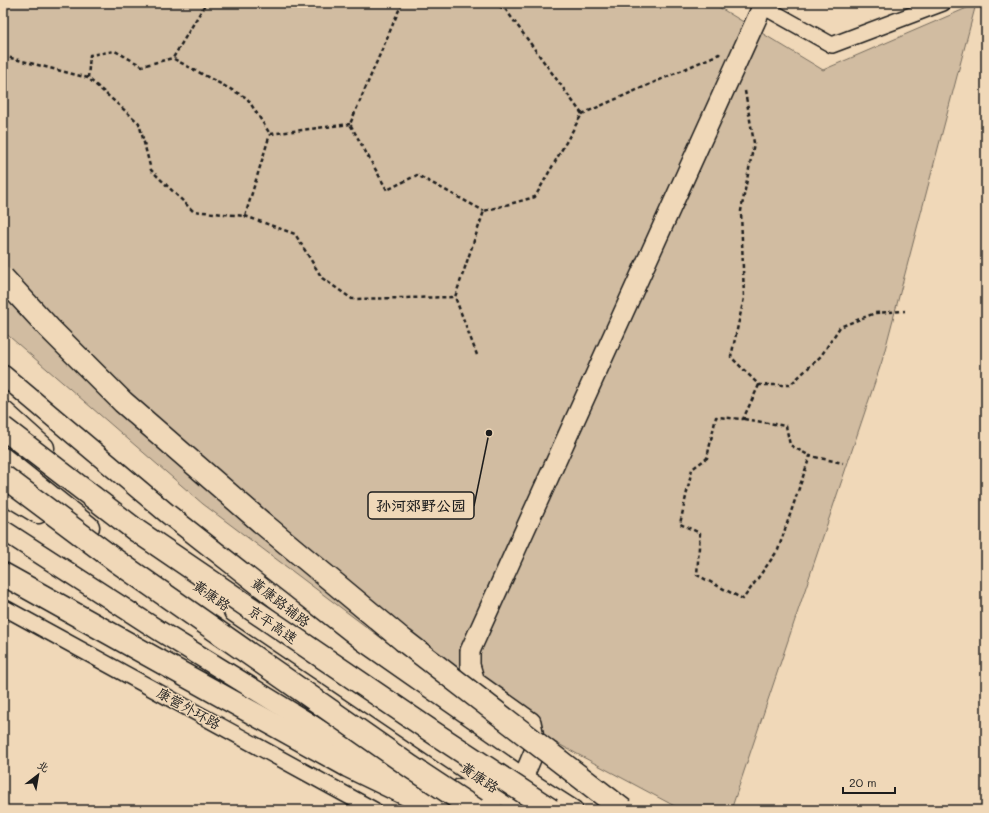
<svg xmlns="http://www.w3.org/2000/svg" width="989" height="813" viewBox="0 0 989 813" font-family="Mali,'LXGW WenKai TC',sans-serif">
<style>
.green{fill:#d1bca1;stroke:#766c5e}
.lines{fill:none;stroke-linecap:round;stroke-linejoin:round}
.minor-casing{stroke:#1c1c1c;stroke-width:18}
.tertiary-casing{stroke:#1c1c1c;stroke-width:22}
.secondary-casing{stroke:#1c1c1c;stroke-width:25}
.motorway-casing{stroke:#1c1c1c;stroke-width:25}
.path{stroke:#1c1c1c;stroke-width:2.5;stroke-dasharray:4 3;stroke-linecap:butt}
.minor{stroke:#f0d8b8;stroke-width:15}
.tertiary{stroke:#f0d8b8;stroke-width:19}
.secondary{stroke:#f0d8b8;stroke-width:22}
.motorway{stroke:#f0d8b8;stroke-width:22}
.trunk-bridge-casing{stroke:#1c1c1c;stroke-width:25;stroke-linecap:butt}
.motorway-bridge-casing{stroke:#1c1c1c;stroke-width:25;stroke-linecap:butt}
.trunk-bridge{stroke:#f0d8b8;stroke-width:22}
.motorway-bridge{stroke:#f0d8b8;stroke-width:22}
.labels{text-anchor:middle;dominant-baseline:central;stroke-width:3;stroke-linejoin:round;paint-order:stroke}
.street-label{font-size:14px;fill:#1c1c1c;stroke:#f0d8b8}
.leader{fill:none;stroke:#1c1c1c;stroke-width:1.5}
.callout-dot{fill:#1c1c1c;stroke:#f0d8b8;stroke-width:1.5}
.callout{fill:#f0d8b8;stroke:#1c1c1c;stroke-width:1.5}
.callout-label{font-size:15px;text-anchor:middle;font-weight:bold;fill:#1c1c1c}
</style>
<rect width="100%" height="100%" fill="#f0d8b8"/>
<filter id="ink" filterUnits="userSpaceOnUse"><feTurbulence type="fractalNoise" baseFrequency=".025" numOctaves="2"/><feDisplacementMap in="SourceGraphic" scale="8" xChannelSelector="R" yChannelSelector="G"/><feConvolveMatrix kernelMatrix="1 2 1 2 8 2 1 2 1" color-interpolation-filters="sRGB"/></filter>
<g filter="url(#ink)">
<path class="green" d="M 3,3 L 712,3 L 823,70 L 976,4 L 882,361 L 731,810 L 682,810 L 433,677 L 203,504 L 3,331 Z"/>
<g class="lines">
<g class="minor-casing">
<g id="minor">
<path d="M 757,3 L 832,45 L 943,3"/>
<path d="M 3,607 L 374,810"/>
</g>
</g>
<g class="tertiary-casing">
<g id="tertiary">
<path d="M 3,375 L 168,514 L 350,657 L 523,778 L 573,810"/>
<path d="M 3,530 L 158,630 L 419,791"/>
<path d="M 523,778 L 536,747 L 531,722 L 475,682 L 470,665 L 470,651 L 762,7"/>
</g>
</g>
<g class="secondary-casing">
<g id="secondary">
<path d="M 3,459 L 88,527"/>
<path d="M 235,611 L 529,810"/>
<path d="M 461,790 L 492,810"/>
</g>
</g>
<g class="motorway-casing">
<g id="motorway">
<path d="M 3,412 L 43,448"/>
<path d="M 3,491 L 38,512"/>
<path d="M 3,574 L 348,766 L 439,810"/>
</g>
</g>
<g class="path">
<path d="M 402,3 L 350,124 L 387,190 L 417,175 L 484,211"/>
<path d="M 3,56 L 88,78 L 139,123 L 151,170 L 193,211 L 245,216 L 295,234 L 322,278 L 352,299 L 455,297"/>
<path d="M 174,59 L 247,98 L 270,134 L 350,124"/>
<path d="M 88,78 L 90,55 L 115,51 L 142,66 L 173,58 L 206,3"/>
<path d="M 745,91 L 754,143 L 741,211 L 744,298 L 731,357 L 759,385 L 790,385 L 821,356 L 840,327 L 875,313 L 905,311"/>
<path d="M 582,114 L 719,54 L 720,55"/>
<path d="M 245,216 L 270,134"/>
<path d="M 477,355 L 455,297 L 484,211 L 535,197 L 582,114 L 506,10 L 494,3"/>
<path d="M 759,385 L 743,419 L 716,417 L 707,458 L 692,469 L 680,524 L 700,533 L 697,575 L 743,599 L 778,550 L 810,456 L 843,463"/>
<path d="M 744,419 L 786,426 L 790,445 L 810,456"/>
</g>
<use href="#minor" class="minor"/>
<use href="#tertiary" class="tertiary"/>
<use href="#secondary" class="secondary"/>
<use href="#motorway" class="motorway"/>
<g class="trunk-bridge-casing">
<path id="trunk-bridge" d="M 3,278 L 49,328 L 123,402 L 261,522 L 403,640 L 623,810"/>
</g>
<g class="motorway-bridge-casing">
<g id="motorway-bridge">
<path d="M 3,428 L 137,531 L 434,733 L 551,810"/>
<path d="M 3,476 L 115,560 L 411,767 L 476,810"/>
</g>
</g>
<use href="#trunk-bridge" class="trunk-bridge"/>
<use href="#motorway-bridge" class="motorway-bridge"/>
</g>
</g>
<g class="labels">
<g class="street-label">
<text transform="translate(212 595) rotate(35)">黄康路</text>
<text transform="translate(281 602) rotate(38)">黄康路辅路</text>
<text transform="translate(273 624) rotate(34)">京平高速</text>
<text transform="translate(189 708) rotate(29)">康营外环路</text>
<text transform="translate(480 777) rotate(34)">黄康路</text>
</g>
</g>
<path class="leader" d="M489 433L474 506"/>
<circle class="callout-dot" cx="489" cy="433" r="4"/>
<rect class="callout" x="368" y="492" width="106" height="27" rx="4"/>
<g class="callout-label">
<text x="421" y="511">孙河郊野公园</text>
</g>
<rect width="989" height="813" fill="none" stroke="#f0d8b8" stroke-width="16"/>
<rect x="8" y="8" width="973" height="797" fill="none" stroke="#1c1c1c" stroke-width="1.5" filter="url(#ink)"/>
<g transform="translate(38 775) rotate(31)" stroke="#f0d8b8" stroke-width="3" paint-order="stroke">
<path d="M0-3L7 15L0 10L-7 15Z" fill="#1c1c1c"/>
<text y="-6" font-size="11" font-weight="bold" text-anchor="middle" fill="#1c1c1c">北</text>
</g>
<path d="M843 787v6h52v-6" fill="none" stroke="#1c1c1c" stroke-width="2"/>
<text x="849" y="787" font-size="12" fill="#1c1c1c" stroke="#f0d8b8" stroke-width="3" paint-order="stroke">20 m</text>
</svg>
